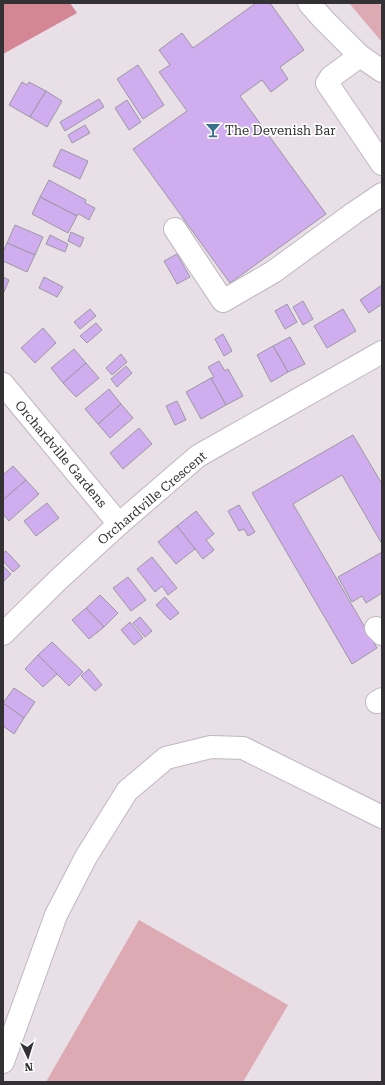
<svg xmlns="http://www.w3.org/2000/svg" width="385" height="1085" viewBox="0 0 385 1085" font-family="'Roboto Serif',serif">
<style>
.green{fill:#ddaab3}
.forest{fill:#d48695}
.building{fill:#cfadee;stroke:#9d98a2}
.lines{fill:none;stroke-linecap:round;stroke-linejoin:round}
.minor-casing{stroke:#c0b7c0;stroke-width:24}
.minor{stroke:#fff;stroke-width:22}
.labels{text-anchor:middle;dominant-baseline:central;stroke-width:3.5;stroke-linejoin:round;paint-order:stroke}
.poi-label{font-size:13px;fill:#343134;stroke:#fff;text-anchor:start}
.street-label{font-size:13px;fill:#343134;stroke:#fff}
</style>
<rect width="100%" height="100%" fill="#e8dfe7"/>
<g class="green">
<path d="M 349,3 L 379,3 L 382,7 L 382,42 Z"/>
<path d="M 139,920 L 288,1005 L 243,1082 L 46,1082 Z"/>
</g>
<path class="forest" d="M 3,3 L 70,3 L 77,13 L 3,54 Z"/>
<g class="building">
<path d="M 256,3 L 270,3 L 304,50 L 280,67 L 288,79 L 271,92 L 262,80 L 240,96 L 326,214 L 230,283 L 133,149 L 187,111 L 159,72 L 170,65 L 159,50 L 182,33 L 193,48 Z"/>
<path d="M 138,65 L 164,105 L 143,119 L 117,79 Z"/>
<path d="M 22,82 L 27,85 L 29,82 L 46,91 L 30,117 L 9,105 Z"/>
<path d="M 46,91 L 62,101 L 47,127 L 30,117 Z"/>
<path d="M 99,99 L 104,107 L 65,131 L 60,122 Z"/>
<path d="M 127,100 L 141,122 L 129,130 L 115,108 Z"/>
<path d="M 85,125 L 90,133 L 72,143 L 68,135 Z"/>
<path d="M 61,149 L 88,161 L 80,179 L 53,166 Z"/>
<path d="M 49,180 L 86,200 L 85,203 L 95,208 L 89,220 L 79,214 L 77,216 L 40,197 Z"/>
<path d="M 40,197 L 77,216 L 68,233 L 32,214 Z"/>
<path d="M 15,225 L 43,237 L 35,255 L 7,243 Z"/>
<path d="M 71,232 L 84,238 L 80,247 L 68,241 Z"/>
<path d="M 50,235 L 68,244 L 65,252 L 46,244 Z"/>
<path d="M 7,243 L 35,255 L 27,272 L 3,261 L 3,252 Z"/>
<path d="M 177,254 L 190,277 L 177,284 L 164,261 Z"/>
<path d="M 3,277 L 9,280 L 3,294 Z"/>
<path d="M 44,277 L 63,287 L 57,297 L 39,288 Z"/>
<path d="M 382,285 L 382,304 L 369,313 L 360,300 Z"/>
<path d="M 303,301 L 313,319 L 303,325 L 293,307 Z"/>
<path d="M 287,304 L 297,322 L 285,329 L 275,311 Z"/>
<path d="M 90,309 L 96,316 L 80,329 L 74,322 Z"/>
<path d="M 343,309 L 356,331 L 327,348 L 314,326 Z"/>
<path d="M 96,323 L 102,330 L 87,343 L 80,336 Z"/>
<path d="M 43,328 L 56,343 L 35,363 L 21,348 Z"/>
<path d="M 223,334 L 232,351 L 224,356 L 215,339 Z"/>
<path d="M 290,337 L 305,364 L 288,372 L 273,346 Z"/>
<path d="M 273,346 L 288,372 L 271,382 L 257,355 Z"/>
<path d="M 74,349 L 86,363 L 63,383 L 51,368 Z"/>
<path d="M 121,354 L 127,362 L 112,375 L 106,368 Z"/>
<path d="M 219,361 L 225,371 L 228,369 L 243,396 L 226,405 L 211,378 L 214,377 L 208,367 Z"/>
<path d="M 86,363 L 99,378 L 76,397 L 63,383 Z"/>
<path d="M 126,366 L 132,373 L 117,387 L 111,379 Z"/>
<path d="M 211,378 L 226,405 L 201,419 L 186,392 Z"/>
<path d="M 109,389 L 121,404 L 98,424 L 85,409 Z"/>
<path d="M 177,401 L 186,420 L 175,425 L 166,406 Z"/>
<path d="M 121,404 L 133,418 L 110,438 L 98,424 Z"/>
<path d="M 139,428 L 152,444 L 123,469 L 110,453 Z"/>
<path d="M 353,435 L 382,484 L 382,544 L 342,475 L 293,504 L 377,648 L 352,664 L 252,493 Z"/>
<path d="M 13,466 L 26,480 L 3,500 L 3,475 Z"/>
<path d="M 26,480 L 39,494 L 9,521 L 3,514 L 3,500 Z"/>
<path d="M 47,503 L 59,518 L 36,536 L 24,521 Z"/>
<path d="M 239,505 L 255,532 L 248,536 L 244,529 L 239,531 L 228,511 Z"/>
<path d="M 196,511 L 214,534 L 206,540 L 214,550 L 203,559 L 177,526 Z"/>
<path d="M 177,526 L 195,549 L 176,564 L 158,542 Z"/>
<path d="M 6,551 L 20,566 L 13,572 L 3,561 L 3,553 Z"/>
<path d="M 382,552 L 382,593 L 366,603 L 362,596 L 352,602 L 338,577 Z"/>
<path d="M 152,557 L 177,588 L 168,595 L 162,586 L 155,592 L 137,569 Z"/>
<path d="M 3,566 L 11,574 L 4,581 L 3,580 Z"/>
<path d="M 128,577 L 146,600 L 131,611 L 113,588 Z"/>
<path d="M 100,595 L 118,613 L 104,627 L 86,608 Z"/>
<path d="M 165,597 L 179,613 L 170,620 L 156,605 Z"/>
<path d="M 86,608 L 104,627 L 89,639 L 72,620 Z"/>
<path d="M 140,617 L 152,631 L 145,637 L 133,623 Z"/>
<path d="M 130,622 L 143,638 L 134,645 L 121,630 Z"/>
<path d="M 52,642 L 83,672 L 69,686 L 38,655 Z"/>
<path d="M 38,655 L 57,674 L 43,687 L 25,669 Z"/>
<path d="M 89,669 L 102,685 L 95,691 L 81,676 Z"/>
<path d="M 14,688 L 35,702 L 24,718 L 3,703 Z"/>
<path d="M 3,703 L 24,718 L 14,734 L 3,726 Z"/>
</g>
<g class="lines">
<g class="minor-casing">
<g id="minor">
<path d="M 309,3 L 323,19 L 360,56 L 382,71"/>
<path d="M 360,56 L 331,77 L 327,83 L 382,164"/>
<path d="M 175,229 L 223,301 L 273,272 L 354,213 L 382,194"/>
<path d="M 3,384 L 119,524"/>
<path d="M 376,628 L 382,634"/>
<path d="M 3,634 L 58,580 L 119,524 L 198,456 L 382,352"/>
<path d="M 377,702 L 382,699"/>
<path d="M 3,1062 L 56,915 L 86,857 L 127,791 L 166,758 L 211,747 L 243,748 L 382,817"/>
</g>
</g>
<use href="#minor" class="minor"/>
</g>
<defs>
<g id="bar-bare" transform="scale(1.2)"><path d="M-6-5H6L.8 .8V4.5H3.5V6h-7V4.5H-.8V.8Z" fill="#39718c" stroke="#fff" stroke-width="2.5" paint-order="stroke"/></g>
</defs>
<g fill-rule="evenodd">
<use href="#bar-bare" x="213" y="130"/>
</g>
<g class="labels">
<g class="poi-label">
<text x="225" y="130">The Devenish Bar</text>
</g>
<g class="street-label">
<text transform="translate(61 454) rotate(50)">Orchardville Gardens</text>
<text transform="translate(152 498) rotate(-40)">Orchardville Crescent</text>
</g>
</g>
<rect width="385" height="1085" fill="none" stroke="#343134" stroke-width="8"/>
<g transform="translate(28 1057) rotate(176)" stroke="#ffffff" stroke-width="3" paint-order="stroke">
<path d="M0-3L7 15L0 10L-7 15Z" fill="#343134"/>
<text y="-6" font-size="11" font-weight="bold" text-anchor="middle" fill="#343134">N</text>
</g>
</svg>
